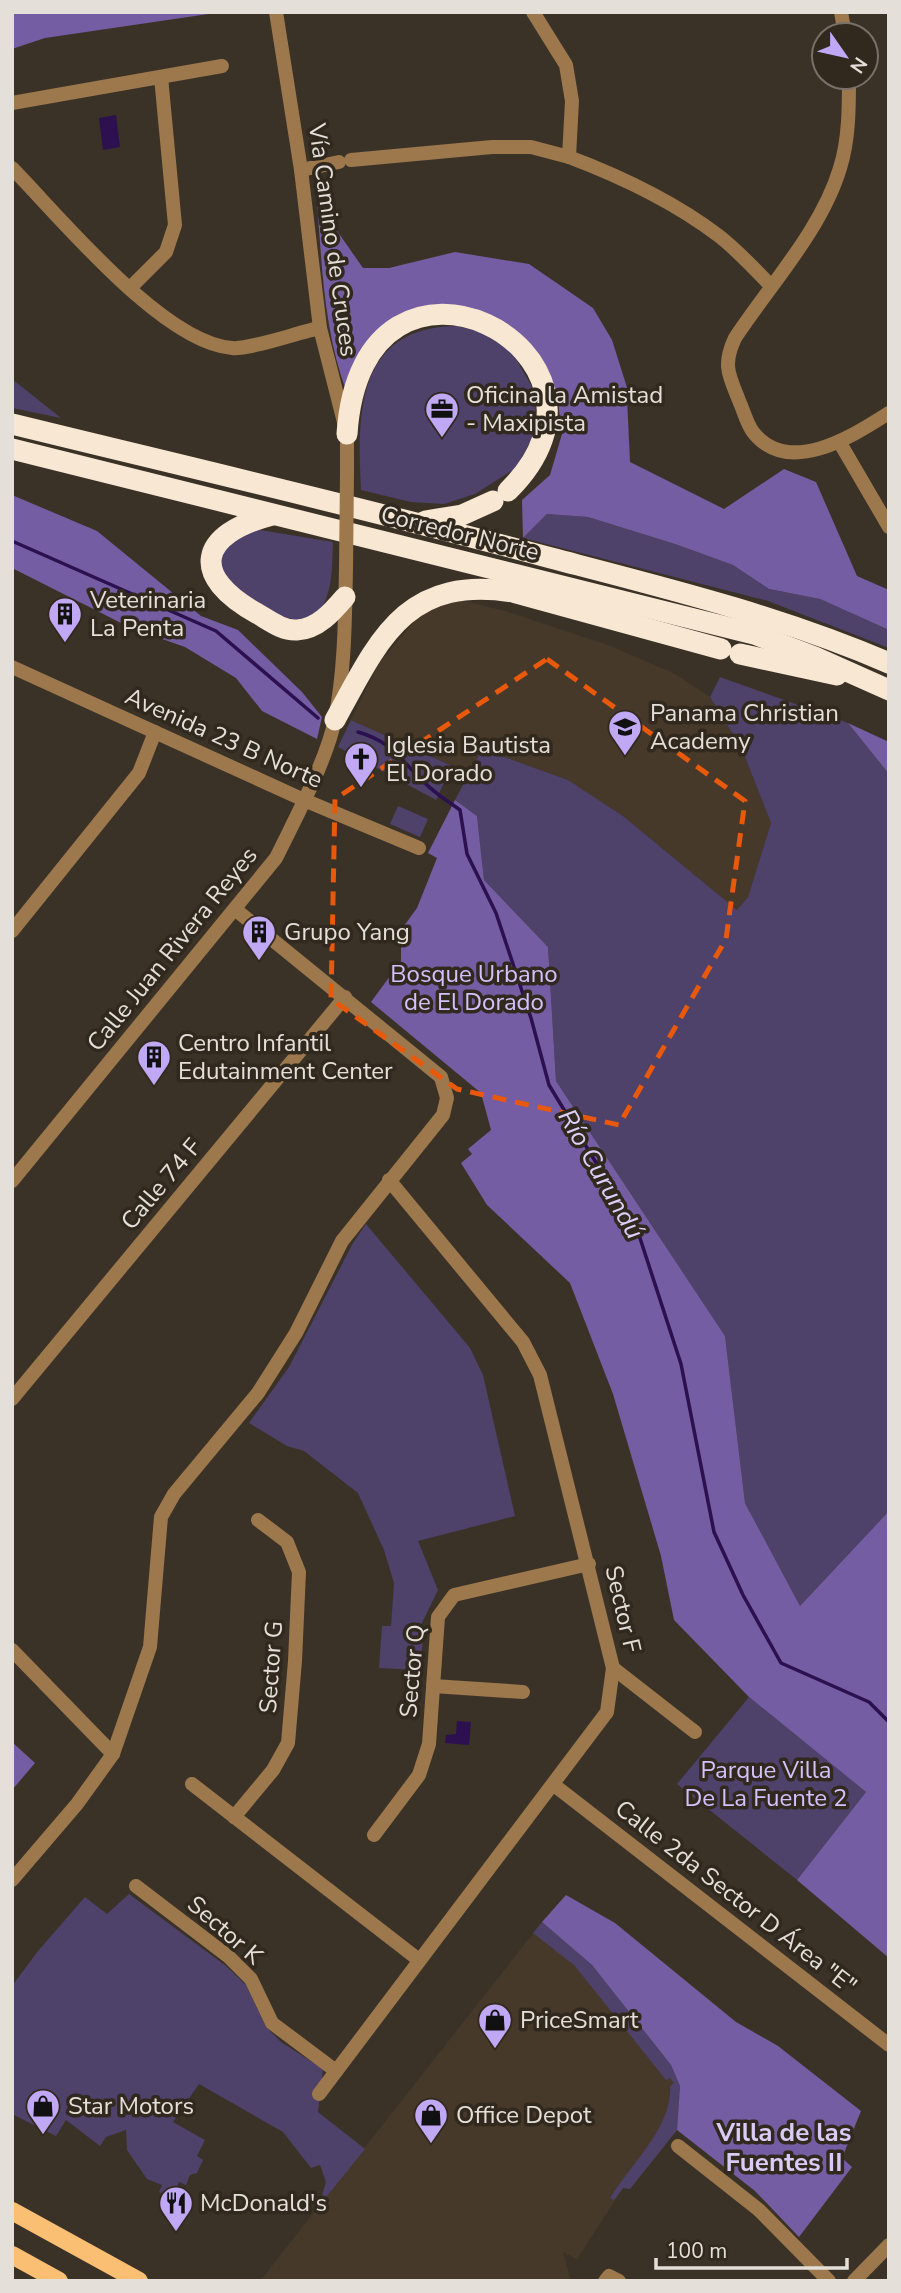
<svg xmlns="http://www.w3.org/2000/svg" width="901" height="2293" viewBox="0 0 901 2293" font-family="'Nunito Sans',sans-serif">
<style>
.built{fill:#473929}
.green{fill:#4e416a}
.forest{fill:#745da2}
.water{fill:#2c104f}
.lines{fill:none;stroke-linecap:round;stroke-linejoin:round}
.stream{stroke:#2c104f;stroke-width:3.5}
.minor{stroke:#9c784c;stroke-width:14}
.major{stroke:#fbbf74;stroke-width:18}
.highway{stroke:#f8e7d2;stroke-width:21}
.minor-bridge{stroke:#9c784c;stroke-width:14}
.marked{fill:none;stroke:#e8590c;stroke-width:5;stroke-dasharray:14 9;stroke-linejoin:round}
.labels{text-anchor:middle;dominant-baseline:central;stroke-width:7;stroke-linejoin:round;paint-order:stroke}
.street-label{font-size:24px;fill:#e5dfd9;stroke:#31281e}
.poi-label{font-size:24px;fill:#e5dfd9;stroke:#31281e;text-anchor:start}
.park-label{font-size:24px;fill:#d3c1fc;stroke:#31281e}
.water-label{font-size:26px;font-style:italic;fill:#dcd0f8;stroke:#31281e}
.neighbourhood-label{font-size:26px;font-weight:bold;fill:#d8ccf7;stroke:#31281e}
</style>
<rect width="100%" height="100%" fill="#3b3227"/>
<g class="built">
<path d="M 452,598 L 505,611 L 608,645 L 675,674 L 710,697 L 741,747 L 771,823 L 748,897 L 737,910 L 623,816 L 568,780 L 482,749 L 468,773 L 351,720 L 380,662 L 420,615 Z"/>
<path d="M 542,1922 L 680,2086 L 677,2130 L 630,2189 L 623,2188 L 577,2259 L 563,2252 L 571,2281 L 260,2281 Z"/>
</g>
<g class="green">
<path d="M 457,326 L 482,332 L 512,352 L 535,392 L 536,431 L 516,468 L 475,494 L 444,504 L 411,502 L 361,490 C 357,413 356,327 457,326 Z"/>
<path d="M 12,379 L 61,418 L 12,408 Z"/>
<path d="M 547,514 L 588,517 L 675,544 L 733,565 L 769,589 L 820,599 L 889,630 L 889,648 L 768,601 L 523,538 Z"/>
<path d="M 254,529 L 333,542 C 332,564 334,605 311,617 C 281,633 190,572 230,541 C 237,536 247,533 254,529 Z"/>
<path d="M 720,677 L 848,723 L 889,774 L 889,1511 L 800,1606 L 745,1503 L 725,1336 L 556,1081 L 548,947 L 484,880 L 477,816 L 455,800 L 482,749 L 568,780 L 623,816 L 737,910 L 748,897 L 771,823 L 741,747 L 710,697 Z"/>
<path d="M 351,720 L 452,766 L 436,800 L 338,747 Z"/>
<path d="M 398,806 L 428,819 L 420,837 L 390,824 Z"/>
<path d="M 366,1224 L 470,1348 L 483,1375 L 515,1516 L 418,1541 L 438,1590 L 419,1629 L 423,1639 L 420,1670 L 379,1668 L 382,1626 L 391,1626 L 394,1583 L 384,1550 L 358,1493 L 304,1451 L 287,1446 L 249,1423 L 289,1367 L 353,1243 Z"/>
<path d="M 749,1697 L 866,1792 L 797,1880 L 677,1784 Z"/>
<path d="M 129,1894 L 226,1966 L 246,1985 L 266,2027 L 281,2042 L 323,2069 L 318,2112 L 365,2149 L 319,2206 L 326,2182 L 320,2165 L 311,2168 L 283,2132 L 199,2084 L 173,2122 L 205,2140 L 197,2156 L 203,2160 L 197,2173 L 190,2175 L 186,2185 L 179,2182 L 173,2198 L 159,2192 L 162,2185 L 147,2179 L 127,2150 L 126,2130 L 106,2137 L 100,2146 L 66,2120 L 56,2136 L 12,2114 L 12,1986 L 38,1951 L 85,1897 L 107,1914 Z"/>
<path d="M 542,1922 L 592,1965 L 671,2065 L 680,2086 L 677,2130 L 630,2189 L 623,2188 L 614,2200 L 610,2198 C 631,2164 673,2126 670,2086 L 674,2083 L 670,2078 L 666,2080 L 574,1965 L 533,1933 Z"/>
</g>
<g class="forest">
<path d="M 12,12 L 222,12 L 45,38 L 12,49 Z"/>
<path d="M 317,202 L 363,268 L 389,268 L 455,252 L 529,264 L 593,308 L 612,340 L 630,397 L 627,398 L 630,462 L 724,509 L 784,469 L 816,482 L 857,576 L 889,590 L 889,630 L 820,599 L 769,589 L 733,565 L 675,544 L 588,517 L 547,514 L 523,538 L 522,500 L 550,475 L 562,434 L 557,394 L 544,362 L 517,335 L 485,318 L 397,323 L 347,393 C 324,332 322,267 317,202 Z"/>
<path d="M 12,495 L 97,531 L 201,616 L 238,630 L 302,692 L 322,717 L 317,739 L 262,711 L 236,678 L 185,647 L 131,628 L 12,568 Z"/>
<path d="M 848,723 L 889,742 L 889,774 Z"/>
<path d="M 455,800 L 477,816 L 484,880 L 548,947 L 556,1081 L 725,1336 L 745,1503 L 800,1606 L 889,1511 L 889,1958 L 797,1880 L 866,1792 L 749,1697 L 674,1620 L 661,1556 L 613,1394 L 570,1283 L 487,1205 L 461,1163 L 472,1154 L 468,1149 L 491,1130 L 481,1093 L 371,1002 L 401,961 L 401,930 L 417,908 L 437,858 L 428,853 Z"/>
<path d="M 12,1742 L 35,1763 L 12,1790 Z"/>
<path d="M 566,1895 L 615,1923 L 736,2022 L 778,2046 L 861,2111 L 842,2158 L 852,2167 L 799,2237 L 755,2191 L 677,2130 L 680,2086 L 671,2065 L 592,1965 L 542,1922 Z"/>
</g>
<g class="water">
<path d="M 116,115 L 120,147 L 103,150 L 99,118 Z"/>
<path d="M 457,1721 L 471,1722 L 469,1745 L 445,1743 L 446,1735 L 456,1734 Z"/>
</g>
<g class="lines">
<g class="stream">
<path d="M 12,541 L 216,631 L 318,718"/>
<path d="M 358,732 C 393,742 399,759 424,782 C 434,793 448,801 460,810 L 467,854 L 496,913 L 531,1018 L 549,1085 L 638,1232 L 681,1364 L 714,1532 L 743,1595 L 781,1663 L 869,1702 L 889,1722"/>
</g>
<g class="minor">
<path d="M 276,12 L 301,170 L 320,328 L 347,434 L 347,474"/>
<path d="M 841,12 L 845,35"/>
<path d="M 849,77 C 849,107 849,140 840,168 C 822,229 770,285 735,338 C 722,366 729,375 740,403 C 744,412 747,424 753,432 C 789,478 854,435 889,413"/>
<path d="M 12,103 L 222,66"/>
<path d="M 569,157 C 622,177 673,201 719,236 C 737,250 754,268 770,285"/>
<path d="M 351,160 L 492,147 L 531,147 L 569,157 L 572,101 L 566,65 L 533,12"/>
<path d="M 12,168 C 61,218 163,343 232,348 C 249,350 299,332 320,328"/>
<path d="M 301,170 L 339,162"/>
<path d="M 130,288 L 166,252 L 175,225 L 161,77"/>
<path d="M 840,443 L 889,527"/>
<path d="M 12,667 L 304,800 L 419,848"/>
<path d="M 12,931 L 139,773 L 155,732"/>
<path d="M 12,1181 L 276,858 C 295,819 327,760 335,719 C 345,670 345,617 346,568"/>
<path d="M 12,1399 L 345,997"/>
<path d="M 12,1650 L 113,1754"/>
<path d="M 613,1668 L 695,1732"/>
<path d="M 433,1686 L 523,1692"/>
<path d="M 192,1784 L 419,1960"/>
<path d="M 554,1785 L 889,2045"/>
<path d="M 234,1817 L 273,1770 L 288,1743 L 295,1661 L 299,1572 L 287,1542 L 258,1520"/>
<path d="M 374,1835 L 419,1775 L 429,1744 L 438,1617 L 454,1595 L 589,1564"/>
<path d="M 12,1880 L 77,1804 L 113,1754 L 150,1647 L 161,1517 L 174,1494 L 258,1393 L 296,1333 L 342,1241 L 443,1115 L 447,1098 L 441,1077 L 236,910"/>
<path d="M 136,1886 L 229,1957 L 251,1979 L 272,2023 L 336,2071"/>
<path d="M 319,2094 L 607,1712 L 613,1668 L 540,1375 L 523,1342 L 389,1180"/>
<path d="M 678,2146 L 759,2210 L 829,2281"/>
<path d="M 605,2281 L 609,2276 L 619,2281"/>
<path d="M 854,2281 L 889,2245"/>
</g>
<g class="major">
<path d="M 12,2211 L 139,2281"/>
<path d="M 12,2255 L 59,2281"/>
</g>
<g class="highway">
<path d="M 12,424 C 192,468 372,510 551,558 C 666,588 780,616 889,663"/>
<path d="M 347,434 C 362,204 650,352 508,491"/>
<path d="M 12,449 L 754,634 L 815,657 L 889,690"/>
<path d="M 272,515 C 198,534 189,576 258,614 C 270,621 283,631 297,630 C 318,629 333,611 345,597"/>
<path d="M 425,521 L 462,515 L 493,501"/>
<path d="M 740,654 L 837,675"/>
<path d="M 335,720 C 379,639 406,575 513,592 L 721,649"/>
</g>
<path class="minor-bridge" d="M 346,568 L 347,474"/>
</g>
<path class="marked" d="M 547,659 L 745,801 L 726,939 L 619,1125 L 457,1089 L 331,999 L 335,799 Z"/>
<defs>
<g id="office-pin" transform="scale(1.75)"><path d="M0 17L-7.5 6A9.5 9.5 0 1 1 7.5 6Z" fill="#c0a8f4" stroke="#31281e"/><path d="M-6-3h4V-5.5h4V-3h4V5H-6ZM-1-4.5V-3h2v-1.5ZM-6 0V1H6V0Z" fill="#111"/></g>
<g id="building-pin" transform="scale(1.75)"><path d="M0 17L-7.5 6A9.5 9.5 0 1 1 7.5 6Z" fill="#c0a8f4" stroke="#31281e"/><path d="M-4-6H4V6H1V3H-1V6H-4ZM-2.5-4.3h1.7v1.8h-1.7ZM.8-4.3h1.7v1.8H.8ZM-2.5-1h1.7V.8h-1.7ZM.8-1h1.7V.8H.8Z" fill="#111"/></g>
<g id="school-pin" transform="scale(1.75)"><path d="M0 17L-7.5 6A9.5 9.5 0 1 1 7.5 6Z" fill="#c0a8f4" stroke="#31281e"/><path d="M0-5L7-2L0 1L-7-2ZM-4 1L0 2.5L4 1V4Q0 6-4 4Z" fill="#111"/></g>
<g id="church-pin" transform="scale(1.75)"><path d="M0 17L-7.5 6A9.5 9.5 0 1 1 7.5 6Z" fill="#c0a8f4" stroke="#31281e"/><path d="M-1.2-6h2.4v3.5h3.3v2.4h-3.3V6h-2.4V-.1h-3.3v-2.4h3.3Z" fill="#111"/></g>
<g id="shop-pin" transform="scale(1.75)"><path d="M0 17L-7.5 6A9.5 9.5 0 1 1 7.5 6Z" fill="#c0a8f4" stroke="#31281e"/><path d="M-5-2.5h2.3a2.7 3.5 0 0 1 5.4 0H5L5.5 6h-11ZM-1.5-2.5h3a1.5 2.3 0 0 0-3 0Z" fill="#111"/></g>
<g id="restaurant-pin" transform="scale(1.75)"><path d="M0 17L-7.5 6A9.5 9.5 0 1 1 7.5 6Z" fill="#c0a8f4" stroke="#31281e"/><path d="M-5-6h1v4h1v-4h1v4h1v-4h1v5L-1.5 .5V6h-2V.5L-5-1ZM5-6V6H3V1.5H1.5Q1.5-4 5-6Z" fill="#111"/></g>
</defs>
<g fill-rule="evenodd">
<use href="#office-pin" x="442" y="409"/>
<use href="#building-pin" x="65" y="614"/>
<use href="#school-pin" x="625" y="727"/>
<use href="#church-pin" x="361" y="759"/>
<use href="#building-pin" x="259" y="932"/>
<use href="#building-pin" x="154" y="1057"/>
<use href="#shop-pin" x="495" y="2020"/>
<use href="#shop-pin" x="43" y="2106"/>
<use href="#shop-pin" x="431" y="2115"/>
<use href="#restaurant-pin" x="176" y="2203"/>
</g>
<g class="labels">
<g class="street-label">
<text transform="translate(333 240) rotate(82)">Vía Camino de Cruces</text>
<text transform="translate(460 533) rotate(14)">Corredor Norte</text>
<text transform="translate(224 738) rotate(24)">Avenida 23 B Norte</text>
<text transform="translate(172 949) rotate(-51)">Calle Juan Rivera Reyes</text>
<text transform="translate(161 1184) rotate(-50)">Calle 74 F</text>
<text transform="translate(623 1609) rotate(77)">Sector F</text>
<text transform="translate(271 1667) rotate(-86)">Sector G</text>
<text transform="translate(412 1671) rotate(-85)">Sector Q</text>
<text transform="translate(736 1897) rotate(38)">Calle 2da Sector D Área "E"</text>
<text transform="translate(225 1930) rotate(41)">Sector K</text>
</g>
<g class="poi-label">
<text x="466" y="395">Oficina la Amistad<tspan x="466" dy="28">- Maxipista</tspan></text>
<text x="90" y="600">Veterinaria<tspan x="90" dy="28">La Penta</tspan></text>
<text x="650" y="713">Panama Christian<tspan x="650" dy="28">Academy</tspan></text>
<text x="386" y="745">Iglesia Bautista<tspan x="386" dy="28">El Dorado</tspan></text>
<text x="284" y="932">Grupo Yang</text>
<text x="178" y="1043">Centro Infantil<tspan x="178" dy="28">Edutainment Center</tspan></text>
<text x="520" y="2020">PriceSmart</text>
<text x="68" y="2106">Star Motors</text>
<text x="456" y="2115">Office Depot</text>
<text x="200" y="2203">McDonald's</text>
</g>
<g class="park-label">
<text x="474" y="974">Bosque Urbano<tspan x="474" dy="28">de El Dorado</tspan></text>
<text x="766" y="1770">Parque Villa<tspan x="766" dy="28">De La Fuente 2</tspan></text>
</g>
<g class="water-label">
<text transform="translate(601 1174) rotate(60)">Río Curundú</text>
</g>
<g class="neighbourhood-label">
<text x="784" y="2132">Villa de las<tspan x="784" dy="30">Fuentes II</tspan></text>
</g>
</g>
<rect width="901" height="2293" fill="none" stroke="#e5dfd9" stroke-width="28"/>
<g transform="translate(845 56) rotate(124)"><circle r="33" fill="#31281e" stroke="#797169" stroke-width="2"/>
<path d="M0-5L12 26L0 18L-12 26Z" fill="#c0a8f4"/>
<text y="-10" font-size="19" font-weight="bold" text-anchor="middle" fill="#e5dfd9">N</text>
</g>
<path d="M656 2258v10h191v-10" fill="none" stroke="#e5dfd9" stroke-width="3.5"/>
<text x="666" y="2258" font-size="21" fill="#e5dfd9" stroke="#31281e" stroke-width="5" paint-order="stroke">100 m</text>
</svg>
